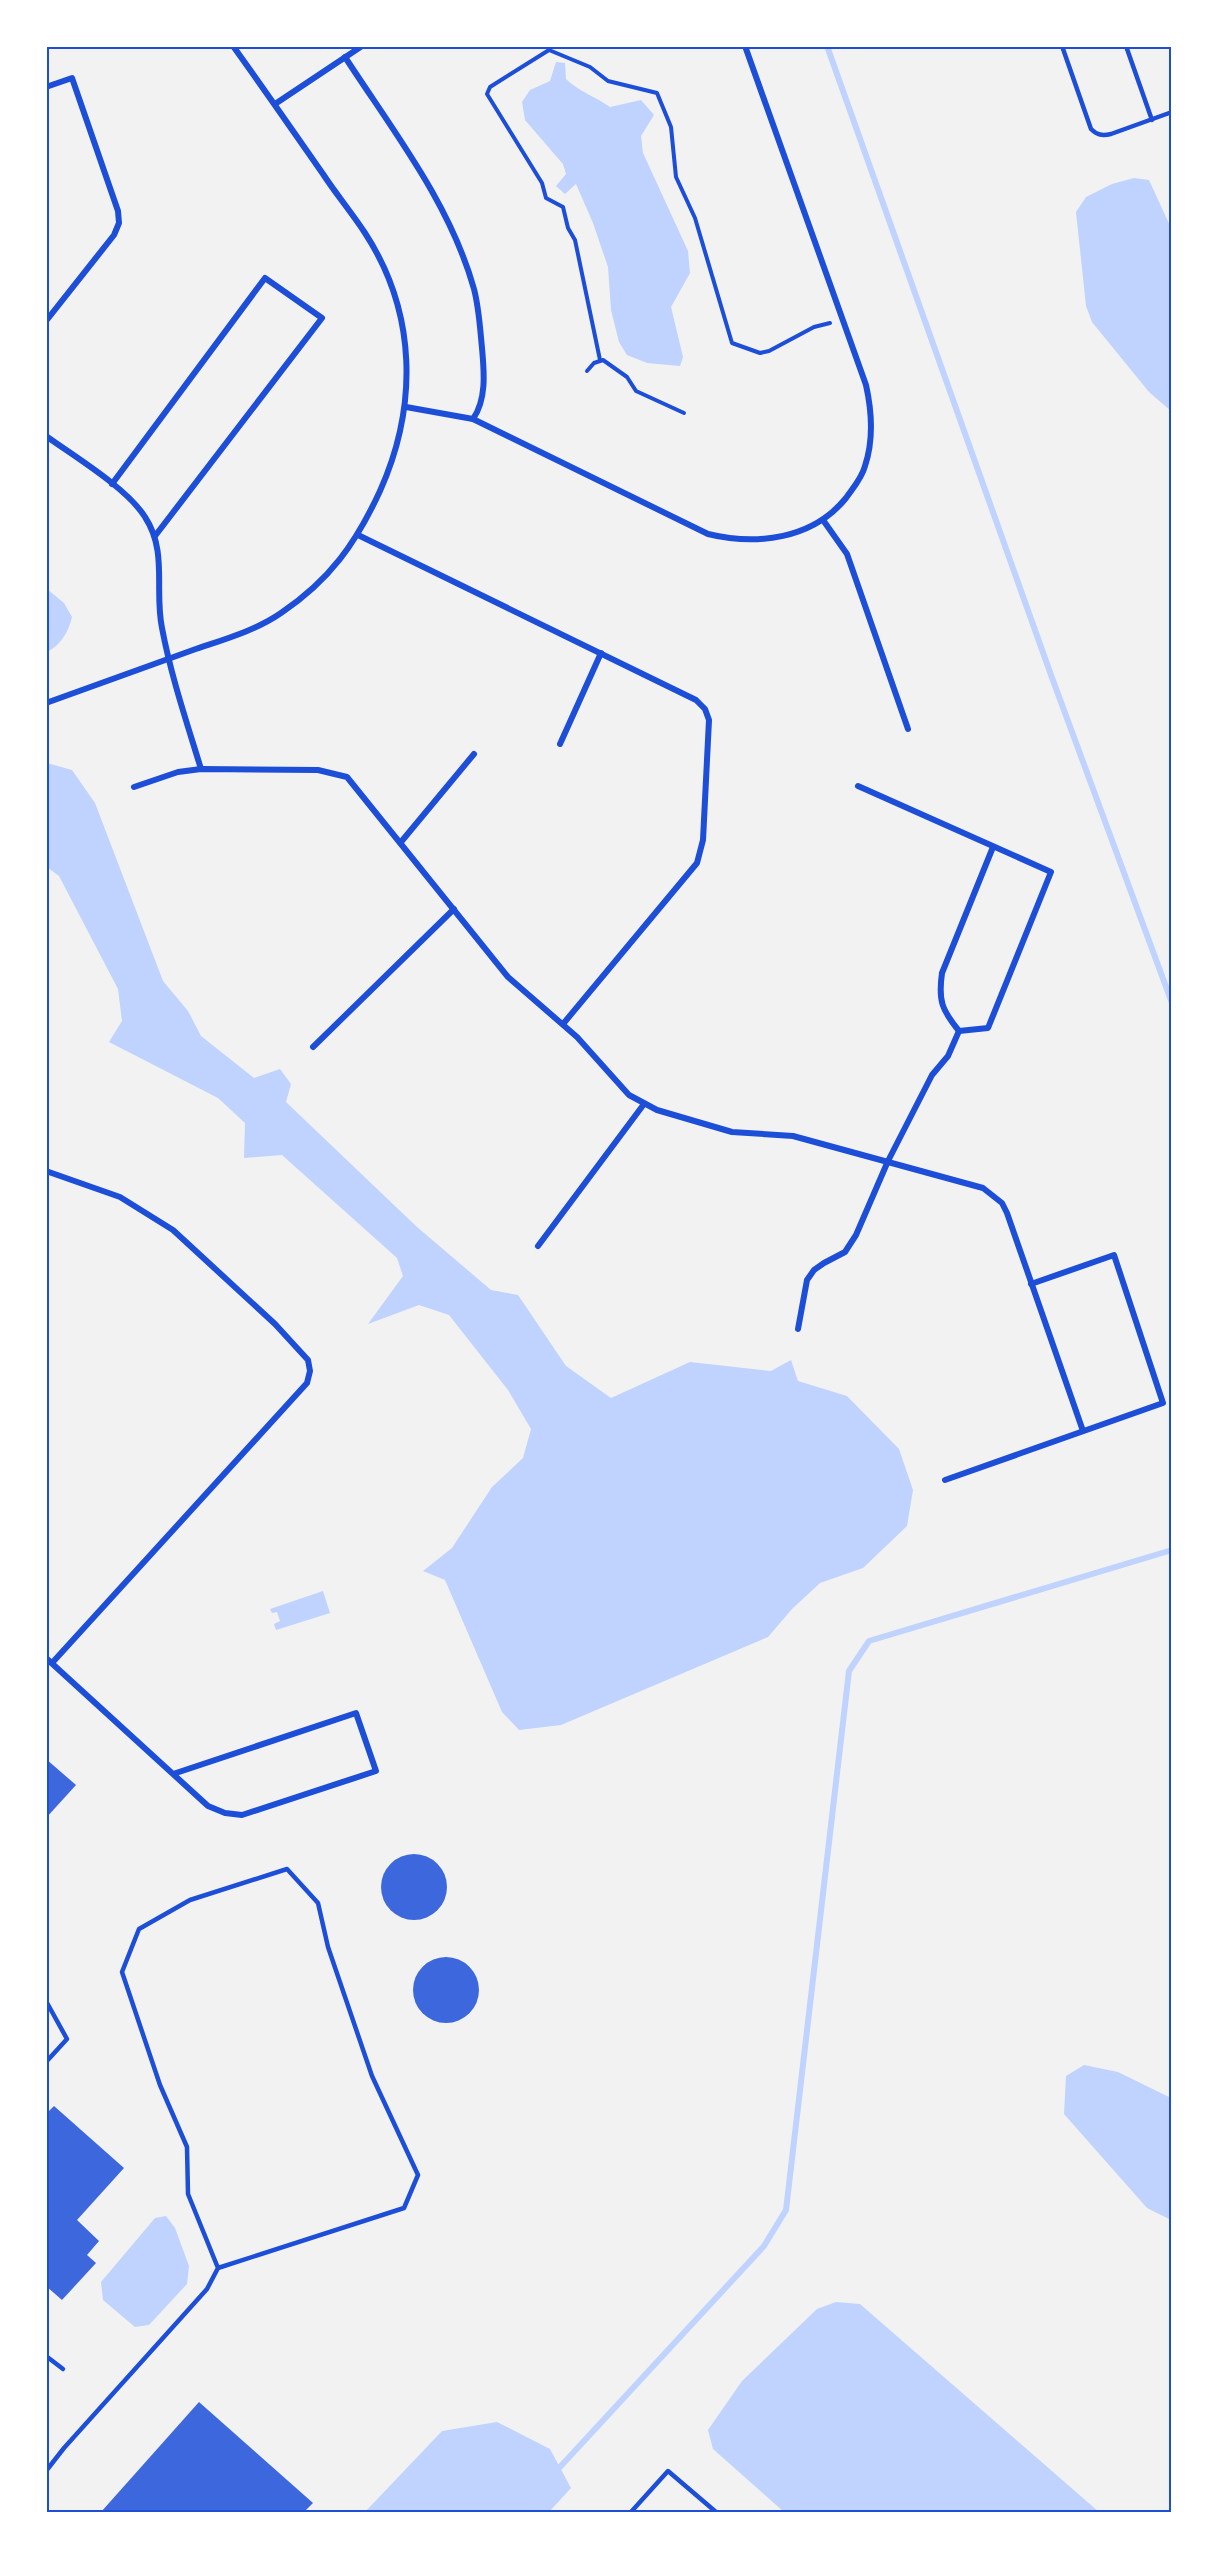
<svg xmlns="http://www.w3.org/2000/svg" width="1218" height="2559" viewBox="0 0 1218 2559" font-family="Bitter,serif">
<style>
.water{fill:#bfd3fe}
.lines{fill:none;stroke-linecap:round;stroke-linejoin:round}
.stream{stroke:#bfd3fe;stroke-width:6}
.building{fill:#3d67dc}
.path{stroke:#1d4ed8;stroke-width:4}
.service{stroke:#1d4ed8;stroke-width:4.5}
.minor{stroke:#1d4ed8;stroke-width:6}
.neatline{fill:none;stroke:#1d4ed8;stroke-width:2}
</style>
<rect width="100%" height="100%" fill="#f2f2f2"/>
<g class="water">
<path d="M 556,62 L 565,63 L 566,79 C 578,91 596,97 610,107 L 641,100 L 654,115 L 641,136 L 643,153 L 688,251 L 690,273 L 671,307 L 683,357 L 680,366 L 647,363 L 627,355 L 619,342 L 611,310 L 608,267 L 593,223 L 576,184 L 565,194 L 556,186 L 566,174 L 563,164 L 525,120 L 522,102 L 530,90 L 550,81 Z"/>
<path d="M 1134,178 L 1149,180 L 1171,228 L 1171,411 L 1149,392 L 1092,322 L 1086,306 L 1076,212 L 1086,197 L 1112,184 Z"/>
<path d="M 47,589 L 64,603 L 72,617 C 69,631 60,646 47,652 Z"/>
<path d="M 47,763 L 72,770 L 95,803 L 163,981 L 188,1011 L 201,1036 L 254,1078 L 280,1069 L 291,1084 L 286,1102 L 417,1227 L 491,1290 L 518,1295 L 566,1366 L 611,1398 L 690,1362 L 771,1371 L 791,1360 L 798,1381 L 847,1396 L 899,1449 L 913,1490 L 907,1526 L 863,1568 L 820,1583 L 792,1609 L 768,1637 L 561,1725 L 519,1730 L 502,1712 L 445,1580 L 423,1571 L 452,1548 L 492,1487 L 523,1458 L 531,1429 L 508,1390 L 449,1315 L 419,1305 L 368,1324 L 403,1276 L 397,1258 L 282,1155 L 244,1158 L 245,1123 L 218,1098 L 109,1042 L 122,1021 L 118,989 L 59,876 L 47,867 Z"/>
<path d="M 323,1591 L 330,1613 L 276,1630 L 274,1624 L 280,1621 L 277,1612 L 272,1613 L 270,1609 Z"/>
<path d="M 1084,2065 L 1118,2072 L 1171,2098 L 1171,2220 L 1147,2208 L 1064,2114 L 1066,2076 Z"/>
<path d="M 166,2216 L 175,2228 L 189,2266 L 187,2284 L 149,2325 L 135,2327 L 103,2300 L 101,2282 L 155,2218 Z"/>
<path d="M 836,2302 L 860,2304 L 1099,2512 L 784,2512 L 713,2449 L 708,2430 L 742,2381 L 817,2309 Z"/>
<path d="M 497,2422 L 550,2449 L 571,2488 L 549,2512 L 365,2512 L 442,2431 Z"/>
</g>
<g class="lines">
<g class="stream">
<path d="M 827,46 L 1051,675 L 1172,1003"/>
<path d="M 560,2467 L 764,2246 L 786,2210 L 849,1671 L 869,1641 L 1172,1550"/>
</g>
</g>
<g class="building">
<path d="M 46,1759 L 76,1785 L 46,1818 Z"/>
<circle cx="414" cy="1887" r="33"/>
<circle cx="446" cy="1990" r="33"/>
<path d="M 54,2106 L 124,2168 L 77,2220 L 99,2241 L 87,2255 L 96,2263 L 62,2300 L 46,2286 L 46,2114 Z"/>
<path d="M 199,2402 L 313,2503 L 304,2512 L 101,2512 Z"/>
</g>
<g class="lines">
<g class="path">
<path d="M 600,360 L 575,240 L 568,228 L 563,207 L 546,198 L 542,183 L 487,94 L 490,87 L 549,50 L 590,67 L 608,81 L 657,93 L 671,127 L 676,177 L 695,218 L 732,343 L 760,353 L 769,351 L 814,327 L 830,323"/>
<path d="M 587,371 L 594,363 L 603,360 L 627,377 L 636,391 L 684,413"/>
</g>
<g class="service">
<path d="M 1062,46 L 1091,129 C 1097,135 1102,136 1111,134 L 1172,112"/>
<path d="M 1126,46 L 1152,120"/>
<path d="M 46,2001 L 67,2039 L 46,2062"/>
<path d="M 46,2356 L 63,2369"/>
<path d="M 46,2471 L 64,2448 L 207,2289 L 218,2268 L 404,2208 L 418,2175 L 372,2076 L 328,1947 L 318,1903 L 287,1869 L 190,1900 L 139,1929 L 122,1972 L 160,2085 L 187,2147 L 188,2194 L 218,2268"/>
<path d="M 631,2512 L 668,2471 L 716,2512"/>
</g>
<g class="minor">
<path d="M 345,57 C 393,131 450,203 474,289 C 479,308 480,328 482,348 C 484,371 487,399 473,419"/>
<path d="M 46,87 L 72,78 L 118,211 L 119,223 L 114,235 L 46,321"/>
<path d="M 275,104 L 362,46"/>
<path d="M 406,407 L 473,419 L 708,534 C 757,546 813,539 846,498 C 853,488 862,478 865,466 C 874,439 872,412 866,385 L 745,46"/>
<path d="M 46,436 C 75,457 127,488 145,517 C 168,552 154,590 162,628 C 171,676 187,723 201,769"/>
<path d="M 112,484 L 265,278 L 322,318 L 155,536"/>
<path d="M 823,520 L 847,554 L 908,729"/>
<path d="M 358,535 L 696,700 L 705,709 L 709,720 L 703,840 L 697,863 L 563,1024"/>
<path d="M 46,703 C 95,685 144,668 193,650 C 222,640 255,631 281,613 C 330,580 356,543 380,491 C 418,406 417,313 365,233 C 352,213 336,194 323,174 C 293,131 264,89 233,46"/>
<path d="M 560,744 L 601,653"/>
<path d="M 858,786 L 1051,872 L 988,1028 L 959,1031"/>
<path d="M 134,787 L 178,772 L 201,769 L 318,770 L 347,777 L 508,977 L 577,1037 L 629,1095 L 657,1110 L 732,1132 L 793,1136 L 983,1188 L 1002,1203 L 1007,1213 L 1083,1431"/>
<path d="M 401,842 L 474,754"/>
<path d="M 959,1031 C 942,1010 938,1001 942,973 L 993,847"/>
<path d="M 313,1047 L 454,909"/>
<path d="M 46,1171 L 120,1197 L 173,1230 L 275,1324 L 308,1360 L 310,1371 L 307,1383 L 52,1663"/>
<path d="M 538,1246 L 644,1104"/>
<path d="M 798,1329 L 807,1280 L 814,1270 L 824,1263 L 845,1252 L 856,1235 L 888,1161 L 932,1075 L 948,1056 L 959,1031"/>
<path d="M 945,1480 L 1163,1403 L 1114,1255 L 1031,1284"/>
<path d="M 46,1658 L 208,1806 L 225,1813 L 242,1815 L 376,1771 L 356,1713 L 173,1774"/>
</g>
</g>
<rect width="1218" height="2559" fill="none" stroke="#ffffff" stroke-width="96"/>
<rect x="48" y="48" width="1122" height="2463" class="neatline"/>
</svg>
